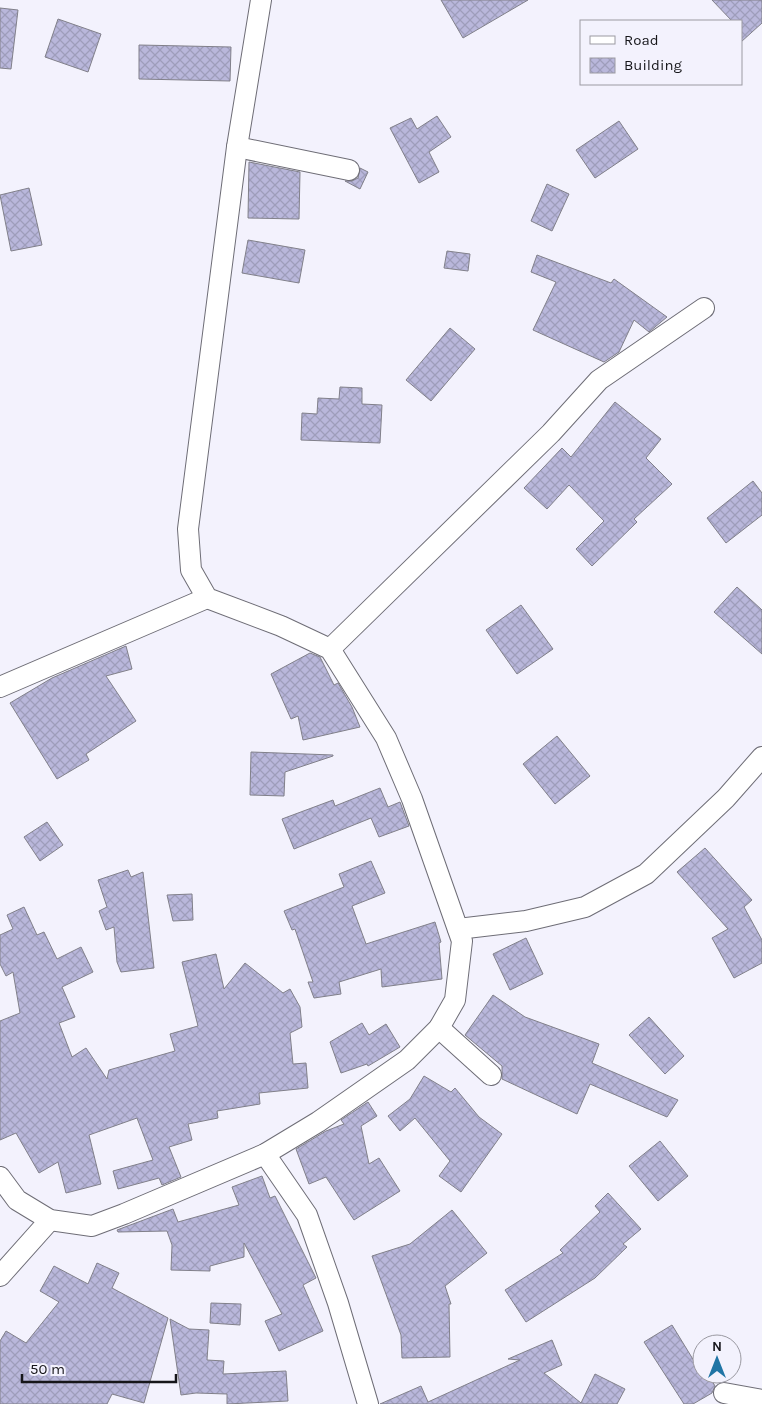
<svg xmlns="http://www.w3.org/2000/svg" width="762" height="1404" viewBox="0 0 762 1404" font-family="Karla,sans-serif">
<style>
.building{fill:url(#building-cross-hatch);stroke:#81808a}
.lines{fill:none;stroke-linecap:round;stroke-linejoin:round}
.minor-casing{stroke:#6e6d76;stroke-width:22}
.minor{stroke:#fff;stroke-width:20}
</style>
<defs>
<pattern id="building-cross-hatch" width="8" height="8" patternUnits="userSpaceOnUse" patternTransform="scale(1.25)"><rect width="8" height="8" fill="#b9b7db"/><path d="M0 0l8 8M0 8l8-8" fill="none" stroke="#9e9dbb"/></pattern>
</defs>
<rect width="100%" height="100%" fill="#f3f2fd"/>
<g class="building">
<path d="M 441,0 L 528,0 L 463,38 Z"/>
<path d="M 712,0 L 762,0 L 762,23 L 741,42 L 741,21 L 732,21 Z"/>
<path d="M 0,8 L 18,10 L 11,69 L 0,68 Z"/>
<path d="M 58,19 L 101,34 L 88,72 L 45,57 Z"/>
<path d="M 139,45 L 231,47 L 230,81 L 139,79 Z"/>
<path d="M 437,116 L 451,137 L 429,152 L 439,172 L 419,183 L 390,128 L 411,118 L 417,129 Z"/>
<path d="M 619,121 L 638,149 L 595,178 L 576,150 Z"/>
<path d="M 249,162 L 300,172 L 299,219 L 248,218 Z"/>
<path d="M 360,168 L 368,172 L 360,189 L 345,181 L 352,181 L 358,178 Z"/>
<path d="M 547,184 L 569,194 L 552,231 L 531,221 Z"/>
<path d="M 29,188 L 42,245 L 11,251 L 0,195 Z"/>
<path d="M 248,240 L 305,250 L 299,283 L 242,273 Z"/>
<path d="M 447,251 L 470,254 L 468,271 L 444,268 Z"/>
<path d="M 537,255 L 611,283 L 614,279 L 667,317 L 649,332 L 634,320 L 619,352 L 604,362 L 533,330 L 556,282 L 531,272 Z"/>
<path d="M 450,328 L 475,349 L 431,401 L 406,380 Z"/>
<path d="M 340,387 L 362,388 L 362,404 L 382,405 L 380,443 L 301,440 L 302,413 L 317,414 L 318,398 L 339,399 Z"/>
<path d="M 615,402 L 661,439 L 646,458 L 672,484 L 634,519 L 637,522 L 592,566 L 576,549 L 604,521 L 569,485 L 547,509 L 524,488 L 562,448 L 571,457 Z"/>
<path d="M 753,481 L 762,493 L 762,515 L 726,543 L 707,518 Z"/>
<path d="M 737,587 L 762,610 L 762,654 L 714,612 Z"/>
<path d="M 521,605 L 553,649 L 517,674 L 486,630 Z"/>
<path d="M 126,646 L 132,669 L 106,676 L 136,721 L 86,754 L 89,760 L 57,779 L 10,703 L 52,678 Z"/>
<path d="M 310,653 L 320,657 L 334,685 L 338,683 L 352,707 L 360,727 L 303,740 L 298,716 L 291,719 L 271,674 Z"/>
<path d="M 557,736 L 590,776 L 555,804 L 523,764 Z"/>
<path d="M 251,752 L 333,755 L 333,756 L 285,772 L 284,796 L 250,795 Z"/>
<path d="M 380,788 L 388,807 L 400,802 L 409,826 L 379,837 L 371,818 L 294,849 L 282,819 L 333,800 L 335,806 Z"/>
<path d="M 47,822 L 63,845 L 40,861 L 24,837 Z"/>
<path d="M 705,848 L 752,900 L 744,907 L 762,940 L 762,963 L 734,978 L 712,938 L 728,929 L 677,872 Z"/>
<path d="M 371,861 L 385,893 L 352,906 L 366,944 L 435,922 L 441,942 L 439,943 L 442,979 L 382,987 L 381,969 L 339,982 L 341,994 L 314,998 L 308,982 L 313,982 L 295,929 L 292,930 L 284,911 L 344,887 L 339,874 Z"/>
<path d="M 128,870 L 131,877 L 143,872 L 154,968 L 121,972 L 117,962 L 114,927 L 106,930 L 99,911 L 107,907 L 98,880 Z"/>
<path d="M 192,894 L 193,920 L 173,921 L 167,895 Z"/>
<path d="M 24,907 L 37,935 L 44,932 L 57,959 L 81,947 L 93,972 L 62,987 L 75,1017 L 59,1023 L 72,1057 L 86,1048 L 107,1079 L 109,1070 L 175,1051 L 170,1034 L 198,1026 L 182,962 L 216,954 L 224,989 L 245,963 L 283,993 L 290,989 L 300,1007 L 302,1027 L 290,1033 L 293,1064 L 306,1063 L 308,1088 L 259,1093 L 260,1104 L 217,1111 L 218,1118 L 188,1124 L 192,1140 L 169,1147 L 181,1177 L 162,1185 L 159,1178 L 118,1189 L 113,1171 L 153,1160 L 137,1118 L 89,1135 L 101,1184 L 66,1193 L 58,1162 L 39,1173 L 16,1133 L 0,1140 L 0,1021 L 20,1013 L 13,972 L 6,976 L 0,964 L 0,935 L 13,929 L 7,915 Z"/>
<path d="M 526,938 L 543,974 L 510,990 L 493,954 Z"/>
<path d="M 493,995 L 525,1017 L 599,1044 L 592,1063 L 678,1100 L 667,1117 L 590,1084 L 577,1114 L 502,1079 L 502,1066 L 465,1035 Z"/>
<path d="M 649,1017 L 684,1056 L 665,1074 L 629,1035 Z"/>
<path d="M 362,1023 L 369,1035 L 386,1024 L 400,1047 L 368,1066 L 367,1064 L 341,1073 L 330,1042 Z"/>
<path d="M 424,1076 L 451,1092 L 455,1088 L 479,1117 L 502,1134 L 461,1192 L 439,1176 L 450,1161 L 415,1118 L 400,1131 L 388,1116 L 410,1099 Z"/>
<path d="M 368,1102 L 377,1116 L 361,1126 L 369,1164 L 379,1158 L 400,1191 L 354,1220 L 326,1177 L 309,1184 L 296,1149 L 326,1131 L 344,1124 L 341,1120 Z"/>
<path d="M 660,1141 L 688,1176 L 658,1201 L 629,1166 Z"/>
<path d="M 262,1176 L 270,1198 L 275,1196 L 316,1278 L 303,1285 L 323,1331 L 279,1351 L 265,1321 L 282,1314 L 244,1243 L 244,1257 L 210,1266 L 210,1271 L 171,1270 L 172,1245 L 167,1231 L 118,1232 L 117,1230 L 173,1209 L 178,1222 L 239,1205 L 232,1187 Z"/>
<path d="M 608,1193 L 641,1229 L 623,1244 L 627,1247 L 595,1278 L 526,1322 L 505,1290 L 563,1253 L 560,1250 L 600,1212 L 595,1206 Z"/>
<path d="M 452,1210 L 487,1253 L 445,1286 L 451,1304 L 449,1304 L 450,1357 L 402,1358 L 401,1335 L 372,1256 L 410,1244 Z"/>
<path d="M 97,1263 L 119,1273 L 112,1288 L 168,1318 L 144,1403 L 112,1394 L 107,1404 L 0,1404 L 0,1341 L 6,1331 L 26,1343 L 59,1302 L 40,1291 L 54,1266 L 88,1284 Z"/>
<path d="M 211,1303 L 241,1304 L 240,1325 L 210,1323 Z"/>
<path d="M 170,1319 L 189,1329 L 209,1330 L 207,1360 L 224,1361 L 223,1374 L 286,1371 L 288,1401 L 227,1404 L 227,1394 L 196,1393 L 181,1395 Z"/>
<path d="M 672,1325 L 702,1374 L 708,1374 L 715,1386 L 712,1393 L 693,1404 L 684,1404 L 644,1342 Z"/>
<path d="M 552,1340 L 562,1365 L 544,1373 L 581,1403 L 595,1374 L 625,1389 L 617,1404 L 380,1404 L 421,1386 L 428,1402 L 520,1360 L 508,1359 Z"/>
</g>
<g class="lines">
<g class="minor-casing">
<g id="minor">
<path d="M 237,147 L 349,170"/>
<path d="M 330,649 L 551,433 L 599,380 L 704,308"/>
<path d="M 0,687 L 207,598"/>
<path d="M 458,929 L 526,921 L 585,907 L 646,874 L 726,798 L 762,757"/>
<path d="M 439,1028 L 491,1075"/>
<path d="M 265,1154 L 307,1215 L 338,1303 L 368,1404"/>
<path d="M 0,1177 L 17,1200 L 50,1220 L 92,1226 L 124,1214 L 265,1154 L 318,1122 L 407,1060 L 439,1028 L 455,1000 L 462,941 L 412,799 L 386,738 L 330,649 L 281,626 L 207,598 L 191,570 L 188,529 L 237,147 L 261,0"/>
<path d="M 0,1276 L 50,1220"/>
<path d="M 724,1393 L 762,1400"/>
</g>
</g>
<use href="#minor" class="minor"/>
</g>
<rect x="580" y="20" width="162" height="65" fill="#f3f2fd" stroke="#9b9aa2"/>
<rect x="590" y="36" width="25" height="8" fill="#ffffff" stroke="#9b9aa2"/>
<text x="624" y="45" font-size="15" fill="#16161a">Road</text>
<rect x="590" y="58" width="25" height="15" fill="url(#building-cross-hatch)" stroke="#9b9aa2"/>
<text x="624" y="70" font-size="15" fill="#16161a">Building</text>
<g transform="translate(717 1359)"><circle r="24" fill="#f3f2fd" stroke="#9b9aa2"/>
<path d="M0-4L9 19L0 12L-9 19Z" fill="#2075a5"/>
<text y="-8" font-size="14" font-weight="bold" text-anchor="middle" fill="#16161a">N</text>
</g>
<path d="M22 1374v8h154v-8" fill="none" stroke="#16161a" stroke-width="2.5"/>
<text x="30" y="1374" font-size="15" fill="#16161a" stroke="#f3f2fd" stroke-width="4" paint-order="stroke">50 m</text>
</svg>
